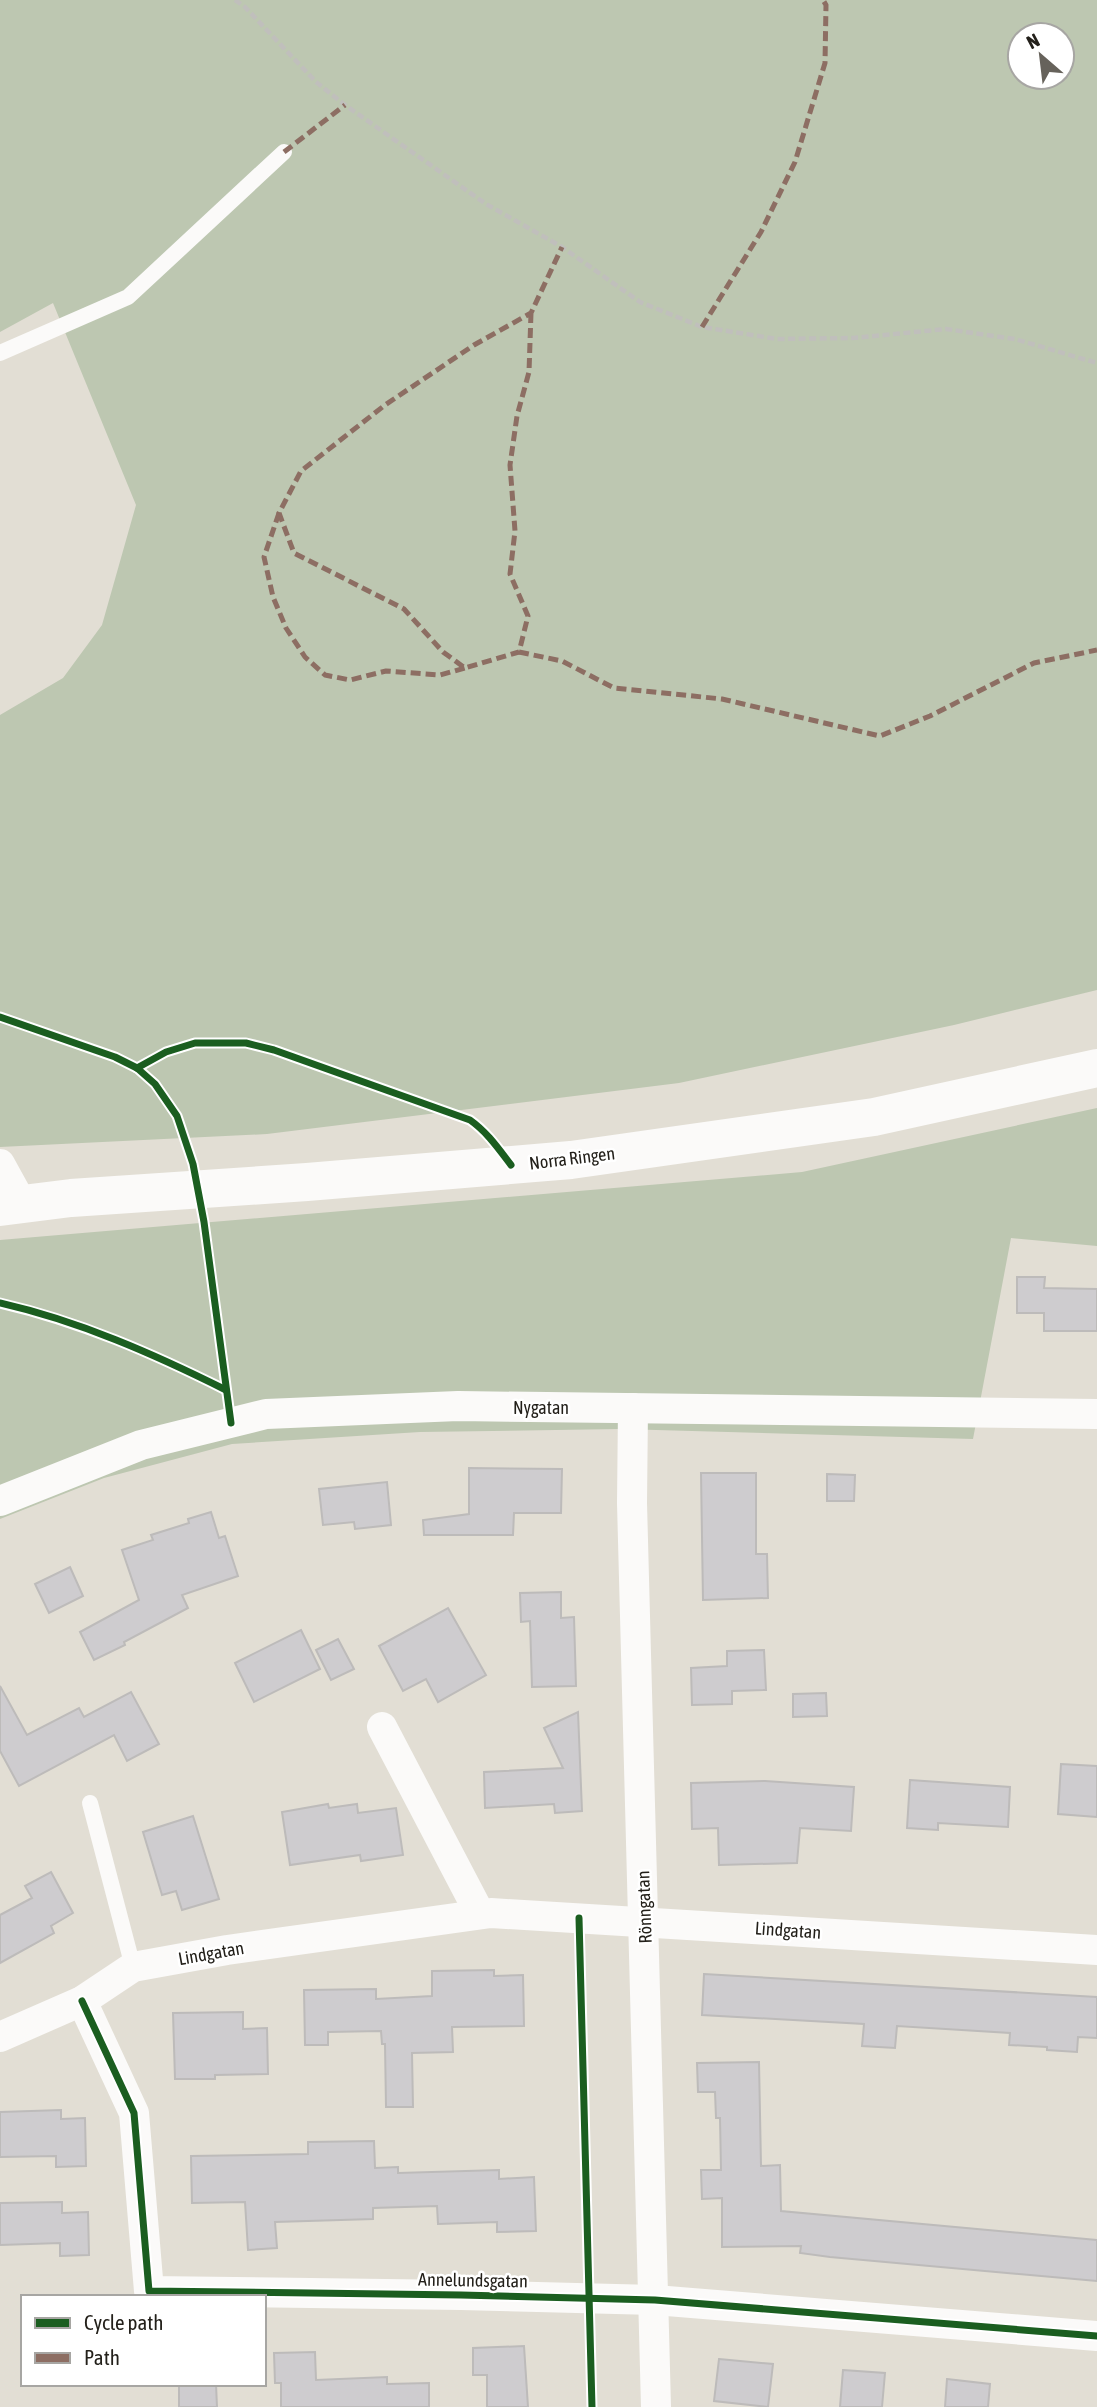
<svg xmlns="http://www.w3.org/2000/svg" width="1097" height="2407" viewBox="0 0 1097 2407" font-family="'Asap Condensed',sans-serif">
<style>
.forest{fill:#bdc7b1;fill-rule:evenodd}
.building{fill:#cecccf;stroke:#bdbbba;stroke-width:2}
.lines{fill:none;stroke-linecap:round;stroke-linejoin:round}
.path{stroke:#c0bfbc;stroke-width:4.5;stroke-dasharray:7 3.5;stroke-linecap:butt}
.lane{stroke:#fbfaf9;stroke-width:16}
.street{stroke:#fbfaf9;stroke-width:30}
.secondary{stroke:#fbfaf9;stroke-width:38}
.quiet{stroke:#8d6e63;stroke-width:5;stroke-dasharray:10 5;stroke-linecap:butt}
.cycleway-casing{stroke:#fff;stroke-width:11}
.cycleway{stroke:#1b5e20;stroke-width:7}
.labels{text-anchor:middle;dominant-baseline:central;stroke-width:5;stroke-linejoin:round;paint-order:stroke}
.street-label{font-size:18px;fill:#23201a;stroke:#fff}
</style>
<rect width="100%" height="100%" fill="#e2ded4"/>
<g class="forest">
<path d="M 0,0 L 1097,0 L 1097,990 L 954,1025 L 679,1083 L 267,1134 L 0,1147 L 0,715 L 63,678 L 102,625 L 136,505 L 53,303 L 0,332 ZM 1020,35 L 1062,35 L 1062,77 L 1020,77 Z"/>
<path d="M 1097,1108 L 1097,1246 L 1011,1238 L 973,1439 L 620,1429 L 420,1432 L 232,1444 L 104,1478 L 0,1519 L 0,1240 L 802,1172 Z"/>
</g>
<g class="building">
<path d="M 1017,1277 L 1045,1277 L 1044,1288 L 1097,1289 L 1097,1331 L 1044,1331 L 1044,1313 L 1017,1313 Z"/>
<path d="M 469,1468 L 562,1469 L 561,1513 L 514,1513 L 513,1535 L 424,1535 L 423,1520 L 469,1514 Z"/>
<path d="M 701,1473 L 756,1473 L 756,1554 L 767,1554 L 768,1598 L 703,1600 Z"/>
<path d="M 827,1474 L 855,1475 L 854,1501 L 827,1501 Z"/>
<path d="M 387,1482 L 391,1525 L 355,1529 L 354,1522 L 323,1525 L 319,1489 Z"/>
<path d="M 211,1512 L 219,1538 L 225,1536 L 238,1576 L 182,1595 L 188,1608 L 124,1642 L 125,1645 L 94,1660 L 80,1632 L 139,1600 L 122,1550 L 153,1540 L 151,1535 L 189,1523 L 188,1519 Z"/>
<path d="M 70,1567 L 83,1596 L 49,1613 L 35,1584 Z"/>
<path d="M 561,1592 L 561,1618 L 574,1617 L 576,1686 L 532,1687 L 530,1621 L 521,1622 L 520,1593 Z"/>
<path d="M 448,1608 L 486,1675 L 438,1702 L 426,1679 L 403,1691 L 379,1646 Z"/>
<path d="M 301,1630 L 320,1669 L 254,1702 L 235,1663 Z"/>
<path d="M 338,1639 L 354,1669 L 331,1680 L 316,1650 Z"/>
<path d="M 764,1650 L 766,1690 L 732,1691 L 732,1704 L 692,1705 L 691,1668 L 727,1666 L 727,1651 Z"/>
<path d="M 0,1686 L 27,1735 L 79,1708 L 84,1717 L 131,1692 L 159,1744 L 127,1761 L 114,1735 L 19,1786 L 0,1751 Z"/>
<path d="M 826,1693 L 827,1716 L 793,1717 L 793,1694 Z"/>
<path d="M 578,1712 L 582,1811 L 555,1813 L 554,1804 L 485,1808 L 484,1772 L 563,1768 L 544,1728 Z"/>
<path d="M 1061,1764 L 1097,1766 L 1097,1817 L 1058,1814 Z"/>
<path d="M 910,1780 L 1010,1787 L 1008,1827 L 938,1823 L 938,1830 L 907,1828 Z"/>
<path d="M 765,1781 L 854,1787 L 851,1831 L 800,1828 L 797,1863 L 719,1865 L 718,1828 L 692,1829 L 691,1783 Z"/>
<path d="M 328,1804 L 329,1808 L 357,1804 L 358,1813 L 396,1808 L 403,1855 L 361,1861 L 360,1855 L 290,1865 L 282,1812 Z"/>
<path d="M 193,1816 L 219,1899 L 182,1910 L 176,1891 L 162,1895 L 143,1832 Z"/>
<path d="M 51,1872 L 73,1913 L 51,1926 L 54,1933 L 0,1963 L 0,1915 L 32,1898 L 25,1886 Z"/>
<path d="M 494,1970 L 494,1976 L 523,1975 L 524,2026 L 452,2027 L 453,2052 L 412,2053 L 413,2107 L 386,2107 L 385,2044 L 382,2044 L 381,2031 L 328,2032 L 328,2045 L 305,2045 L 304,1990 L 376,1989 L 376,1999 L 432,1996 L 432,1971 Z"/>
<path d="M 704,1974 L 1097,1997 L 1097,2038 L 1078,2037 L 1077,2052 L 1047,2050 L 1047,2047 L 1009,2045 L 1010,2033 L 897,2026 L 895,2048 L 862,2046 L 864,2024 L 702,2015 Z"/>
<path d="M 243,2012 L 243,2029 L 267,2028 L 268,2074 L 215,2075 L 215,2079 L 175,2079 L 173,2013 Z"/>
<path d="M 759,2062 L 761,2166 L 780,2165 L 781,2211 L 1097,2240 L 1097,2281 L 830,2257 L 800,2253 L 801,2246 L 722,2247 L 722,2198 L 702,2199 L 701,2170 L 721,2170 L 720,2118 L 716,2118 L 715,2092 L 698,2092 L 697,2063 Z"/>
<path d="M 61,2110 L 61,2119 L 85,2118 L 86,2166 L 56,2167 L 56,2156 L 0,2157 L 0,2112 Z"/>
<path d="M 374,2141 L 375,2168 L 398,2167 L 398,2173 L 499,2170 L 499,2179 L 534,2177 L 536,2231 L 497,2232 L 497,2222 L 438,2224 L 437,2206 L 373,2208 L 373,2219 L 275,2222 L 277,2248 L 248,2250 L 245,2202 L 192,2203 L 191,2156 L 308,2154 L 308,2142 Z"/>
<path d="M 62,2202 L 62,2213 L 88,2212 L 89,2255 L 60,2256 L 60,2243 L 0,2245 L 0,2203 Z"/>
<path d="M 524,2346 L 528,2407 L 487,2407 L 487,2375 L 473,2375 L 473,2348 Z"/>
<path d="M 315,2352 L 316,2380 L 387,2377 L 387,2384 L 429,2383 L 429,2407 L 281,2407 L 281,2383 L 275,2383 L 274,2353 Z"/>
<path d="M 719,2359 L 773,2364 L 768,2407 L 714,2401 Z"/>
<path d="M 843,2370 L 885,2373 L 882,2407 L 840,2407 Z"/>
<path d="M 947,2379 L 990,2384 L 988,2407 L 945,2407 Z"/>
<path d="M 179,2384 L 216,2384 L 217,2407 L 179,2407 Z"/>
</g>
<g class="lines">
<path class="path" d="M 235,0 L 245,7 L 316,82 L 345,105 L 486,204 L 562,247 L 640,302 L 702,327 L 777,339 L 853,338 L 946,329 L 1015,339 L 1097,363"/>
<g class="lane">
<path d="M 0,353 L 128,297 L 284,152"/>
<path d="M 90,1803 L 133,1967"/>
</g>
<g class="street">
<path d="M 0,1164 L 22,1204"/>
<path d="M 633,1408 L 632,1503 L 656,2407"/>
<path d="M 0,1501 L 141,1445 L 266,1414 L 458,1406 L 1097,1414"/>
<path d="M 382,1727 L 480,1914"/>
<path d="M 82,2001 L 134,2113 L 149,2291 L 461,2295 L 655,2300 L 1097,2336"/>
<path d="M 0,2037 L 82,2001 L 133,1967 L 227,1950 L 491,1913 L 1097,1950"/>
</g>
<path class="secondary" d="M 0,1207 L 71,1198 L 307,1182 L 571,1160 L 874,1117 L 1097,1068"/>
<g class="quiet">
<path d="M 284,152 L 345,105"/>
<path d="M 531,313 L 529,372 L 517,416 L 510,465 L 515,531 L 510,574 L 528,616 L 519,652 L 465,668 L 443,652 L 404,609 L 294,553 L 279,513 L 301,471 L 385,405 L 474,345 L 531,313 L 562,247"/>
<path d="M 702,327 L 761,232 L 795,162 L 825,63 L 826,5 L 823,0"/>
<path d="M 279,513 L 264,557 L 273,597 L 286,628 L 305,657 L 325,675 L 350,680 L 386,671 L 440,675 L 465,668"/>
<path d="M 519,652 L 562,661 L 614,688 L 722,699 L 880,736 L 930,716 L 1034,663 L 1097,650"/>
</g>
<g class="cycleway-casing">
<g id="cycleway">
<path d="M 0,1017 L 115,1057 L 137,1068 L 155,1084 L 177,1116 L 193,1164 L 204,1222 L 231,1423"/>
<path d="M 137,1068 L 166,1052 L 195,1043 L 246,1043 L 274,1050 L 470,1120 C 487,1132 498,1148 511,1165"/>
<path d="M 0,1303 C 79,1321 154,1354 226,1390"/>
<path d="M 579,1918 L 592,2407"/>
<path d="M 82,2001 L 134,2113 L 149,2291 L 461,2295 L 655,2300 L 1097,2336"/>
</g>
</g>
<use href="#cycleway" class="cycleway"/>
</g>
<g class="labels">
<g class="street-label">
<text transform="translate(572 1158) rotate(-7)">Norra Ringen</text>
<text x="541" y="1407">Nygatan</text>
<text transform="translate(644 1907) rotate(-92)">Rönngatan</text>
<text transform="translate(788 1930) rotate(4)">Lindgatan</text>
<text transform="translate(211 1953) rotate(-10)">Lindgatan</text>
<text transform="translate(473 2280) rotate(1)">Annelundsgatan</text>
</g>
</g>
<rect x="21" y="2295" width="245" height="91" fill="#ffffff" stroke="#a7a6a3" stroke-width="2"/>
<rect x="35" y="2318" width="35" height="10" fill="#1b5e20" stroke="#a7a6a3" stroke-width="2"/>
<text x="84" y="2330" font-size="21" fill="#23201a">Cycle path</text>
<rect x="35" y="2353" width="35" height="10" fill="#8d6e63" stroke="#a7a6a3" stroke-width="2"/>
<text x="84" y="2365" font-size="21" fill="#23201a">Path</text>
<g transform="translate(1041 56) rotate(332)"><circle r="33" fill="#ffffff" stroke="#a7a6a3" stroke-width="2"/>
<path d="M0-5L12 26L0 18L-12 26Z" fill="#66625b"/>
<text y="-10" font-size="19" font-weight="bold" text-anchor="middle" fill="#23201a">N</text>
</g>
</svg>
